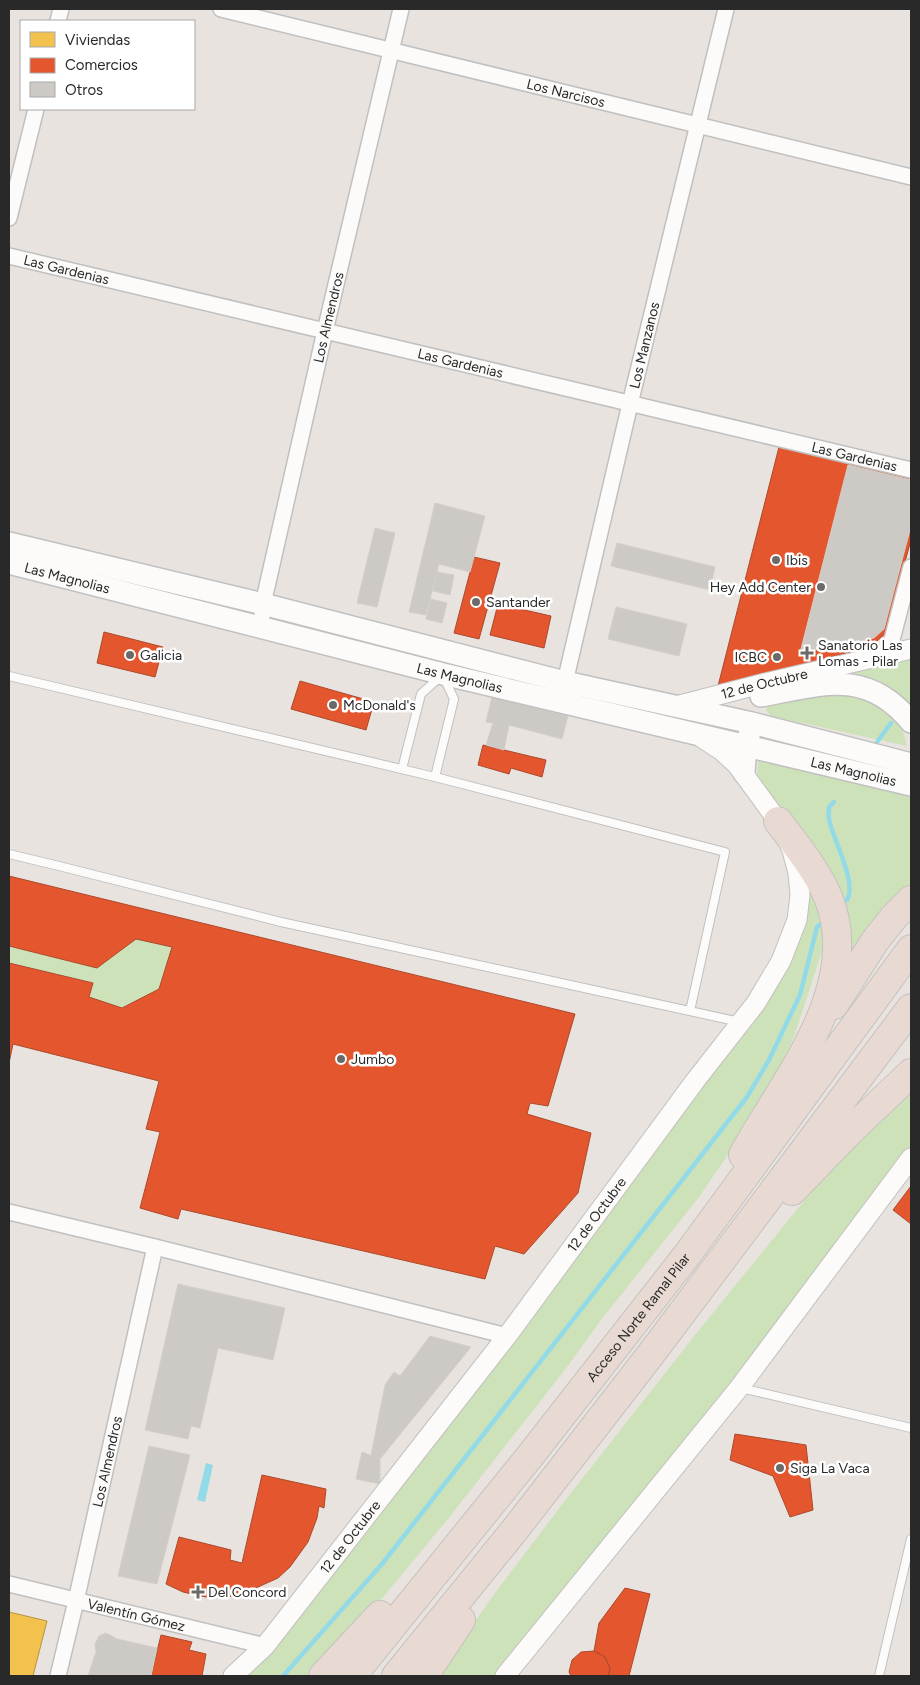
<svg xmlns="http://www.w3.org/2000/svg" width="920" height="1685" viewBox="0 0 920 1685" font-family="Figtree,sans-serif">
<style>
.green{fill:#cde2b8}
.water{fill:#93dae8}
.homes{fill:#f2c14e;stroke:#b69343}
.shops{fill:#e4572e;stroke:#ac492c}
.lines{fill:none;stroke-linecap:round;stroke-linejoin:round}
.stream{stroke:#93dae8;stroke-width:4.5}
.building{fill:#cdc9c5;stroke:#d2cfcb}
.service-casing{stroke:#c1c0c0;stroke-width:10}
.minor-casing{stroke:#c1c0c0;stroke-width:18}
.tertiary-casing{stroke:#c1c0c0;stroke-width:21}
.secondary-casing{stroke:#c1c0c0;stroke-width:24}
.motorway-casing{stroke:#c4c2c0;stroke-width:30}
.service{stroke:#fcfbfa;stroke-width:8}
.minor{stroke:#fcfbfa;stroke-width:15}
.tertiary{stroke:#fcfbfa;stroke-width:19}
.secondary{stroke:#fcfbfa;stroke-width:21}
.motorway{stroke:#e8dad2;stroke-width:28}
.poi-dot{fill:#6c6a68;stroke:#fff;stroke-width:2}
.labels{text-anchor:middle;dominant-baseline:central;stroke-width:5;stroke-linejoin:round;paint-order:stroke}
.street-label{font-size:14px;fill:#292929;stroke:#fff}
.poi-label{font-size:14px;fill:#292929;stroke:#fff;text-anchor:start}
</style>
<rect width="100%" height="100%" fill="#e8e3de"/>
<g class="green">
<path d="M 911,658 L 911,708 L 880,681 L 853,673 Z"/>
<path d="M 836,692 C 862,697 887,703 901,727 C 904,733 905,740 907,746 L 771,716 L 766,710 L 768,702 Z"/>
<path d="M 759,759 L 911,795 L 911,884 L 862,935 L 836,982 L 843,958 L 773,802 L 757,774 Z"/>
<path d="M 806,875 L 817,896 L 825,942 L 795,1034 L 771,1092 L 699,1197 L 601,1320 L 567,1367 L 451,1515 L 370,1613 L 311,1676 L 242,1676 L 557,1278 L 755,1017 Z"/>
<path d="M 136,939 L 172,947 L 159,989 L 122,1008 L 89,997 L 93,983 L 9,963 L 9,946 L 97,968 Z"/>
<path d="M 911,1087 L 911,1146 L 706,1419 L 497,1676 L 436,1676 L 495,1593 L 567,1498 L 699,1330 L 830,1169 Z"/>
</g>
<path class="water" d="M 206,1463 L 213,1465 L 205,1502 L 197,1500 Z"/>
<g class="homes">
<path d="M 782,448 L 825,460 L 772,660 L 725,670 Z"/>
<path d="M 9,1612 L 47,1621 L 33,1676 L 9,1676 Z"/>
</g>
<g class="shops">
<path d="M 779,447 L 911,478 L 911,540 L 885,634 L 870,647 L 718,686 Z"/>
<path d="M 474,557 L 500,563 L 479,639 L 454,633 Z"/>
<path d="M 498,604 L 551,616 L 544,648 L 490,635 Z"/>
<path d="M 104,632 L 163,647 L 155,677 L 97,663 Z"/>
<path d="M 300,681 L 374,702 L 366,730 L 291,709 Z"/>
<path d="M 483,745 L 546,760 L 542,777 L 511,768 L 509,774 L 478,765 Z"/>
<path d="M 9,876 L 575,1014 L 548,1106 L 530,1103 L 527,1114 L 591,1133 L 578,1193 L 524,1254 L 495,1246 L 485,1279 L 181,1209 L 178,1219 L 140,1208 L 160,1132 L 146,1129 L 159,1081 L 13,1044 L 9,1063 L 9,963 L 93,983 L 89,997 L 122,1008 L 159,989 L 172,947 L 136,939 L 97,968 L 9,946 Z"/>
<path d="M 911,1186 L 911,1224 L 893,1210 Z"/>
<path d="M 735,1434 L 806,1445 L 813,1510 L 790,1517 L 773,1476 L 730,1460 Z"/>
<path d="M 262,1475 L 326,1489 L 324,1508 L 319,1506 L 317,1518 L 308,1542 L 290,1567 L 278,1578 L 238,1596 L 206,1597 L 183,1592 L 166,1584 L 179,1537 L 231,1550 L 230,1560 L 242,1563 Z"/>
<path d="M 625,1588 L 650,1594 L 629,1676 L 608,1676 L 610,1669 L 605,1657 L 594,1651 L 599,1623 Z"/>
<path d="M 161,1635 L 192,1642 L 189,1650 L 206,1654 L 202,1676 L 151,1676 Z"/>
<path d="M 594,1651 L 605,1657 L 610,1669 L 608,1676 L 571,1676 L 569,1672 L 572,1660 L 581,1652 Z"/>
</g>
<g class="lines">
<g class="stream">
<path d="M 877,742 L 891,723"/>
<path d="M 834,802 L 829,807 C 829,810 828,815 829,819 C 832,838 858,883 847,900"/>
<path d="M 283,1676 L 382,1564 L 747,1097 L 769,1060 L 800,995 L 817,927 L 823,922"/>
</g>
</g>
<g class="building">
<path d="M 848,465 L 911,480 L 911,526 L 884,629 L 874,638 L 800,653 Z"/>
<path d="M 435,503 L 485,516 L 470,572 L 439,564 L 426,615 L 409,612 Z"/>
<path d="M 375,528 L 395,533 L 377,607 L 357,603 Z"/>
<path d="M 617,543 L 715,567 L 710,590 L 611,566 Z"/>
<path d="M 437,572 L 454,575 L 450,595 L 433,591 Z"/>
<path d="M 431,599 L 447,603 L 442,623 L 426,619 Z"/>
<path d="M 616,607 L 687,624 L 679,656 L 608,639 Z"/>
<path d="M 492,697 L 568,716 L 562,739 L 509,725 L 504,750 L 486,745 L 493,723 L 486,722 Z"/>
<path d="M 178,1284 L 285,1308 L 273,1360 L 218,1348 L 200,1428 L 191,1426 L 188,1439 L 145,1430 Z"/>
<path d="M 430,1336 L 471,1347 L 380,1459 L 371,1455 L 385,1385 L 394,1372 L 400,1376 Z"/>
<path d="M 149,1446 L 190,1455 L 157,1584 L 118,1576 Z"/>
<path d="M 362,1452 L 380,1459 L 380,1484 L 356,1479 Z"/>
<path d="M 106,1633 L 117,1639 L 157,1648 L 151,1676 L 88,1676 L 96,1652 L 95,1644 L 99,1636 Z"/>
</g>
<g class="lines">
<g class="service-casing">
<g id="service">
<path d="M 9,676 L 435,777 L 725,852 L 690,1011"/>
<path d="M 402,769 L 421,694 L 441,676"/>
<path d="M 435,777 L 454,699 L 444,678"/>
<path d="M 9,854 L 59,866 L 281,922 L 740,1022"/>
<path d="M 741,1388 L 911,1428"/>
<path d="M 879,1676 L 911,1539"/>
</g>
</g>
<g class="minor-casing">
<g id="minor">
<path id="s1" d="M 221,9 L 911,177"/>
<path d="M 58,21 L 61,9"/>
<path d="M 9,218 L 36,109"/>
<path id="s2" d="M 9,256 L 911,470"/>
<path id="s3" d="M 261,628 L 263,604 L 325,331 L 401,9"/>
<path d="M 888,655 L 911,567"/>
<path id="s4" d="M 565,682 L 630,404 L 726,9"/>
<path d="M 9,1212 L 155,1247 L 507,1336"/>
<path id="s5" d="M 9,1584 L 265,1646"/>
<path id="s6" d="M 58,1676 L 76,1601 L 155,1247"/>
</g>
</g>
<g class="tertiary-casing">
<g id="tertiary">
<path id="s7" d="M 676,706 L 765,683 L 911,649"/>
<path id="s8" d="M 233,1676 L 265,1646 L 507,1336 L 695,1081 L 756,1003 L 781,961 L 797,920 L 800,895 L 798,873 L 792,850 L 778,821 L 737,765 L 722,751 L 702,738"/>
<path d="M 505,1676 L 739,1388 L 911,1158"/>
</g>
</g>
<g class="secondary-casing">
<g id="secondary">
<path d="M 9,543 L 263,604 L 565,682 L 752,723 L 911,764"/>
<path id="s9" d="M 9,563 L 443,674 L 911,785"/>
<path d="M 761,696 C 821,685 866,667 911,722"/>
<path d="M 744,773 L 746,745 L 750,732"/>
</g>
</g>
<g class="motorway-casing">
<g id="motorway">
<path d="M 834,1005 L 875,941 L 894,917 L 911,900"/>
<path d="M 743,1155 C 783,1081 865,987 828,897 C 816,869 796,845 778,821"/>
<path d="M 792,1191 L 849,1132 L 911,1073"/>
<path d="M 323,1676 L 380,1615"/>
<path id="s10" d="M 352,1676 L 530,1456 L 687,1255 L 911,949"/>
<path d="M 396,1676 L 517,1527 L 651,1354 L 911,1008"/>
<path d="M 424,1676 L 461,1620"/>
</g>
</g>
<use href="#service" class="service"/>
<use href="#minor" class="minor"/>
<use href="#tertiary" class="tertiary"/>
<use href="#secondary" class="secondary"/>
<use href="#motorway" class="motorway"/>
</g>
<g class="poi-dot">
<circle cx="776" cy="560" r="5"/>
<circle cx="821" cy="587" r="5"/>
<circle cx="476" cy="602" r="5"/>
<path d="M804.5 645.5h5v5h5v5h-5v5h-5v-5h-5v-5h5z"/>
<circle cx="130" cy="655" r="5"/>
<circle cx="777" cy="657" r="5"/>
<circle cx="333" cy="705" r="5"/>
<circle cx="341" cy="1059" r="5"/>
<circle cx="780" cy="1468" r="5"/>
<path d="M195.5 1584.5h5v5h5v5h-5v5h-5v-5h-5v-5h5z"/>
</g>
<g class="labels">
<g class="street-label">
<text stroke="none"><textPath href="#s1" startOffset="355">Los Narcisos</textPath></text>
<text stroke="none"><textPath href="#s2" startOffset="59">Las Gardenias</textPath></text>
<text stroke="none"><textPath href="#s3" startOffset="318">Los Almendros</textPath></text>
<text stroke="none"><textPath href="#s4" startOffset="346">Los Manzanos</textPath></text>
<text stroke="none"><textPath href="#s2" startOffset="464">Las Gardenias</textPath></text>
<text stroke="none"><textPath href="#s2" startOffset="869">Las Gardenias</textPath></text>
<text stroke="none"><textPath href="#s9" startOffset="60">Las Magnolias</textPath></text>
<text stroke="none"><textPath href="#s9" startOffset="465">Las Magnolias</textPath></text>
<text stroke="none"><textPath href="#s7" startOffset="91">12 de Octubre</textPath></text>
<text stroke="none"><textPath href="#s9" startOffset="870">Las Magnolias</textPath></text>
<text stroke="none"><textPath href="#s8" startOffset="588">12 de Octubre</textPath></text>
<text stroke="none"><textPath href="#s10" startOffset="459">Acceso Norte Ramal Pilar</textPath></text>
<text stroke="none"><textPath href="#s6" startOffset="220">Los Almendros</textPath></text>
<text stroke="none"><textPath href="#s8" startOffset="182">12 de Octubre</textPath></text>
<text stroke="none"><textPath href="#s5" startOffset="131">Valentín Gómez</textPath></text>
</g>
<g class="poi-label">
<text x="786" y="560">Ibis</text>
<text x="811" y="587" text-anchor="end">Hey Add Center</text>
<text x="486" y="602">Santander</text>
<text x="818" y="645">Sanatorio Las<tspan x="818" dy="16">Lomas - Pilar</tspan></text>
<text x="140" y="655">Galicia</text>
<text x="767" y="657" text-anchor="end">ICBC</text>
<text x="343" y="705">McDonald's</text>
<text x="351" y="1059">Jumbo</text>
<text x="790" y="1468">Siga La Vaca</text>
<text x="208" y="1592">Del Concord</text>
</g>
</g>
<rect width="920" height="1685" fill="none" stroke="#292929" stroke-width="20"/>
<rect x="20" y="20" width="175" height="90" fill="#ffffff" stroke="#a9a9a9"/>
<rect x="30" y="32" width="25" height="15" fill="#f2c14e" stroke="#a9a9a9"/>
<text x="65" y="45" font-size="15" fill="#292929">Viviendas</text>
<rect x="30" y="58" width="25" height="15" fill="#e4572e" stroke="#a9a9a9"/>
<text x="65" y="70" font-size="15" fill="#292929">Comercios</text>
<rect x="30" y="82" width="25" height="15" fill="#cdc9c5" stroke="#a9a9a9"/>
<text x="65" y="95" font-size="15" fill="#292929">Otros</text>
</svg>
